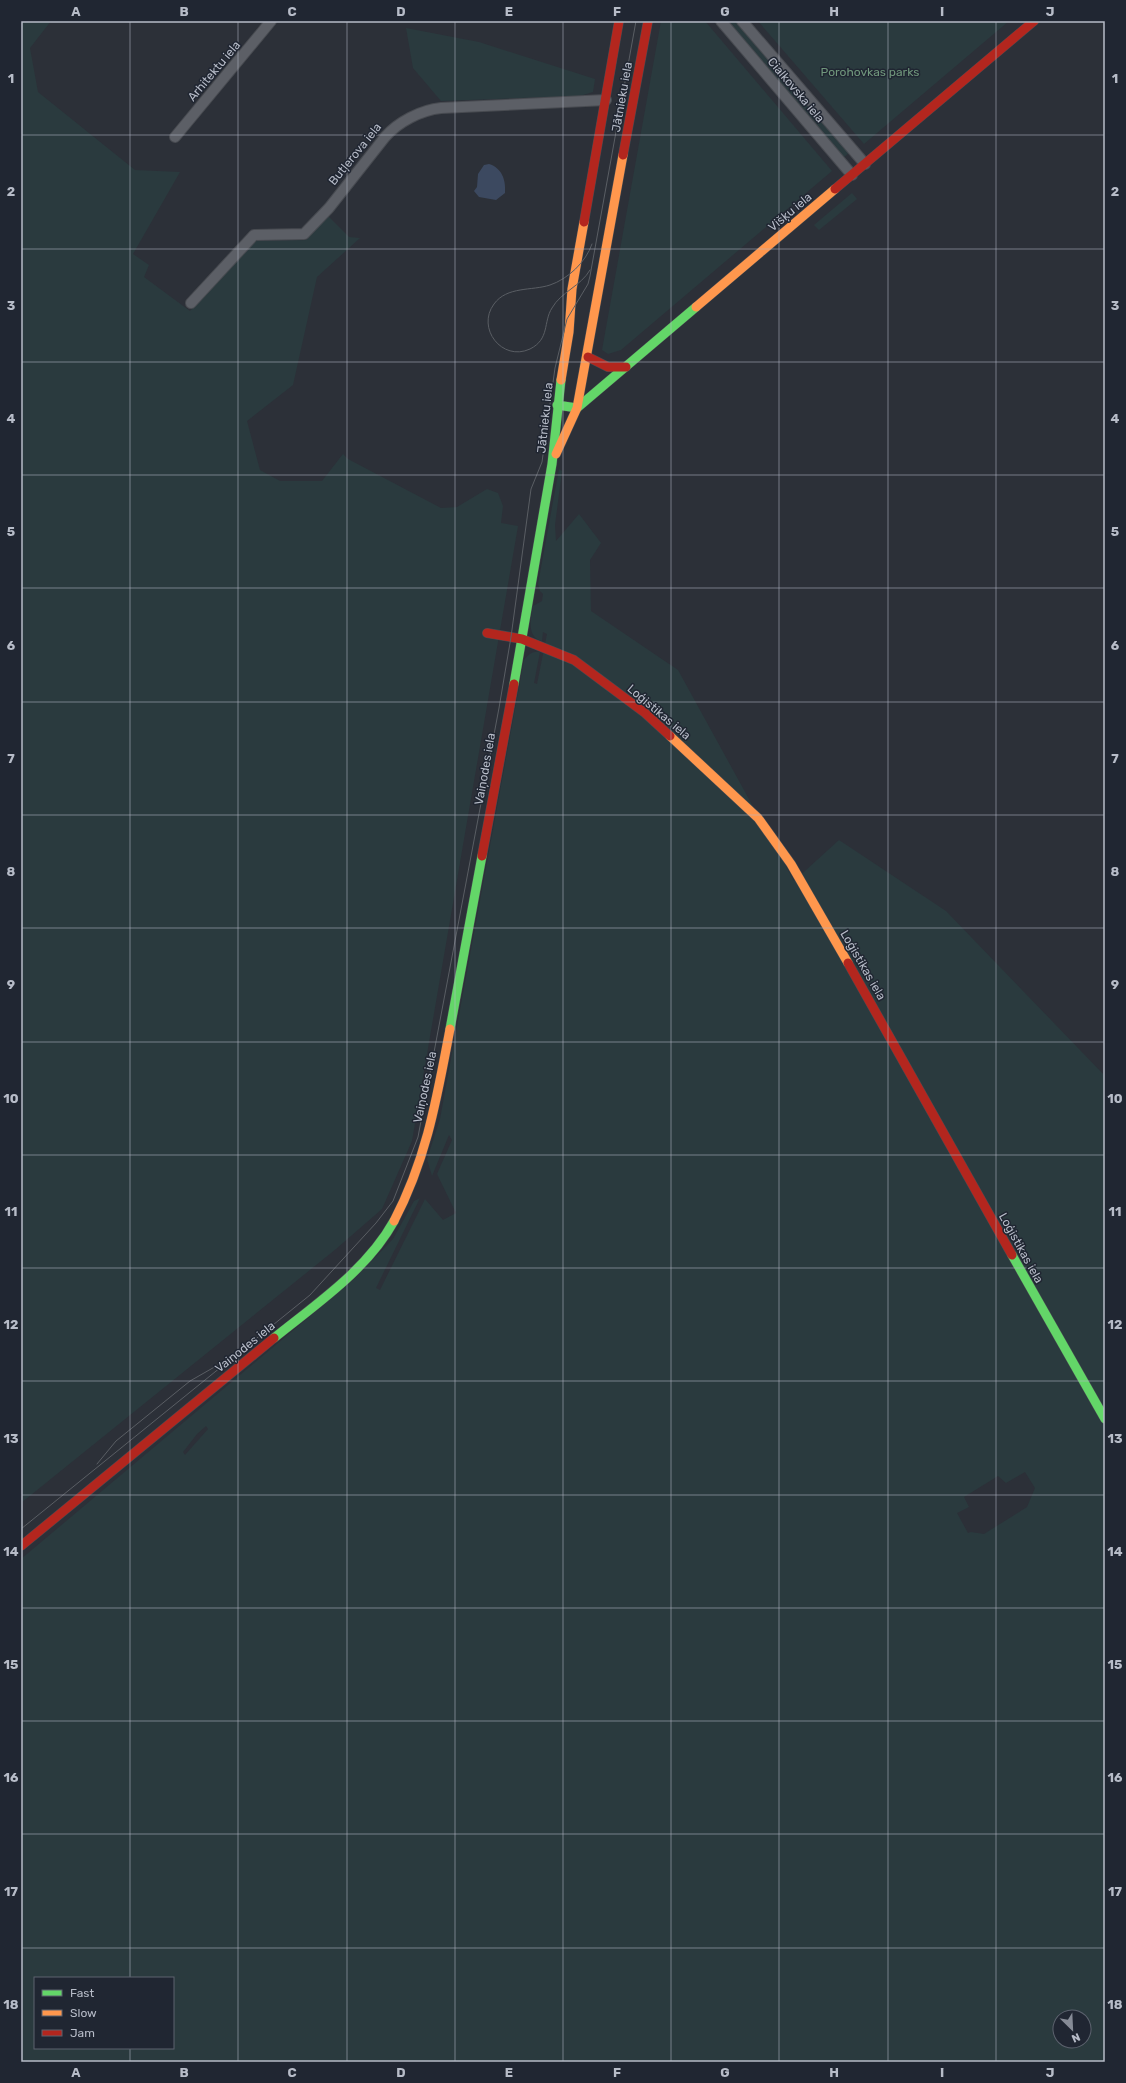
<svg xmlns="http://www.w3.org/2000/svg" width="1126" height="2083" viewBox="0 0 1126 2083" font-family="Rubik,sans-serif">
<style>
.green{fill:#2a3a3e;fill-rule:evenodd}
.water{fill:#3c4960}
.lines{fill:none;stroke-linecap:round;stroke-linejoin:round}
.street-casing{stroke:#484b51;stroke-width:12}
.fast-casing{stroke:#484b51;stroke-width:10}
.slow-casing{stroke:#484b51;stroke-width:10}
.jam-casing{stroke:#484b51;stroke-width:10}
.street{stroke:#5c5f66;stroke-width:10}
.fast{stroke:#63d668;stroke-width:9}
.slow{stroke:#ff974d;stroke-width:9}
.jam{stroke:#b3261e;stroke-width:9}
.tram{stroke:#5a5e64;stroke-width:1}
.grid{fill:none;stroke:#b7bcc8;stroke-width:1;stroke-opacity:0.55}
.labels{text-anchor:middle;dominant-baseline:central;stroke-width:3;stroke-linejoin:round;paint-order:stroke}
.street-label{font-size:12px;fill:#b7bcc8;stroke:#202632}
.park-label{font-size:12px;fill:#70977c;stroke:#202632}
.neatline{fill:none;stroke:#b7bcc8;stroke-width:1.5}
.grid-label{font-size:13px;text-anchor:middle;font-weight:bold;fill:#b7bcc8}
</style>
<rect width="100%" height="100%" fill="#2c3038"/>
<g class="green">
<path d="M 21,21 L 51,21 L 30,48 L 38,92 L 135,170 L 180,172 L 133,254 L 149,265 L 144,277 L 190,311 L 256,241 L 306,240 L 328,216 L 349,237 L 360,238 L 317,277 L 293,385 L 247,421 L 260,470 L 280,481 L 322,481 L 343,454 L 348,459 L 441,508 L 457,507 L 487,489 L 498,493 L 503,506 L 501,523 L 518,526 L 412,1141 L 382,1209 L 336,1249 L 21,1503 Z"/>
<path d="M 661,21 L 705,21 L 832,171 L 621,350 L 608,354 L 602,350 Z"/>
<path d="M 727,21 L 738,21 L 849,153 L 843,158 Z"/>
<path d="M 758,21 L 1009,21 L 864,144 Z"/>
<path d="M 406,28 L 479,42 L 595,79 L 593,92 L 580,96 L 441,101 L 413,68 Z"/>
<path d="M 852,193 L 857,199 L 819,230 L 814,225 Z"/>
<path d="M 559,469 L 562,471 L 555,525 L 556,541 L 579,514 L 601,543 L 590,560 L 591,611 L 678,670 L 794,881 L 839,840 L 946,911 L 1105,1076 L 1105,2062 L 21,2062 L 21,1559 L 353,1280 L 393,1239 L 414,1201 L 420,1198 L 376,1288 L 380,1290 L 425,1199 L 443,1220 L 456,1213 L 437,1174 L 452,1140 L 449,1135 L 432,1176 L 427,1159 L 440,1119 L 524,660 C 529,654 532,651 540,652 L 534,683 L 537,684 L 547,634 L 543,632 L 542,641 C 526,637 531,618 533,606 L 542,601 L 543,594 L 540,591 L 538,584 ZM 206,1426 L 208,1429 L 185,1455 L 183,1452 L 197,1434 ZM 1025,1472 L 1035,1488 L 1027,1507 L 984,1534 L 971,1532 L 968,1533 L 957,1513 L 969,1507 L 964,1497 L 998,1476 L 1006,1483 ZM 35,1978 L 173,1978 L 173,2048 L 35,2048 ZM 1060,2017 L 1084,2017 L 1084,2041 L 1060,2041 Z"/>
</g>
<path class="water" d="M 489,164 C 502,168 506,180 505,193 L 496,200 L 479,197 L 474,191 L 477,187 L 478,174 L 484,165 Z"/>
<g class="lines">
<g class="street-casing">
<g id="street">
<path d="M 721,21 L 852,175"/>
<path d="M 742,21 L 865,164"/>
<path d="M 175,137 L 271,21"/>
<path d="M 191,303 L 254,235 L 304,234 L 329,208 L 385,137 C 398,122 421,110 441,108 L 606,100"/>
</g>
</g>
<g class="fast-casing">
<g id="fast">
<path d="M 557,405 L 577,408 L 696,307"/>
<path d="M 514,684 L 552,464 L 561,380"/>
<path d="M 450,1029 L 482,856"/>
<path d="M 1012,1255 L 1105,1419"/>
<path d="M 274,1338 C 316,1304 367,1270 394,1221"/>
</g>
</g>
<g class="slow-casing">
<g id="slow">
<path d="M 696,307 L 835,189"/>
<path d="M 561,380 L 569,332 L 572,289 L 584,222"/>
<path d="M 556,454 L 577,408 L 623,155"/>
<path d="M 670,736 L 758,818 L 791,864 L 848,963"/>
<path d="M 394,1221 C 427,1158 437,1097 450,1029"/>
</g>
</g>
<g class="jam-casing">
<g id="jam">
<path d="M 623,155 L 648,21"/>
<path d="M 835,189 L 1034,21"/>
<path d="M 584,222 L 619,21"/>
<path d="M 588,357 L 608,367 L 626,367"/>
<path d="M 487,633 L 522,639 L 574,660 L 645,713 L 670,736"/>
<path d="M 482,856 L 514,684"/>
<path d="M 848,963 L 1012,1255"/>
<path d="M 21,1546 L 274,1338"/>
</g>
</g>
<use href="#street" class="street"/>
<use href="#fast" class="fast"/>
<use href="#slow" class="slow"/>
<use href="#jam" class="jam"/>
<g class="tram">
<path d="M 590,270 C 581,286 561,292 552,308 C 543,322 550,339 530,349 C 502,362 476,328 494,304 C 507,286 532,291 550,285 C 568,279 586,262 592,244"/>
<path d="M 97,1464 L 116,1441 L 190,1381 L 218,1365"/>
<path d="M 21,1529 L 310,1295 L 376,1223 L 393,1201 L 418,1137 L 499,708 L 511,637 L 531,489 L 542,462 L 555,368 L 567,319 L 588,284 L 590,276 L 636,21"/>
</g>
</g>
<path class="grid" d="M 130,21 L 130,1978M 238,21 L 238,2062M 347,21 L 347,2062M 455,21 L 455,2062M 563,21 L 563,2062M 671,21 L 671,2062M 779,21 L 779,2062M 888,21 L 888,2062M 996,21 L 996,2062M 21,135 L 1105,135M 21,249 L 1105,249M 21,362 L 1105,362M 21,475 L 1105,475M 21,588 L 1105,588M 21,702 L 1105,702M 21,815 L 1105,815M 21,928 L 1105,928M 21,1042 L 1105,1042M 21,1155 L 1105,1155M 21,1268 L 1105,1268M 21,1381 L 1105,1381M 21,1495 L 1105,1495M 21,1608 L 1105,1608M 21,1721 L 1105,1721M 21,1834 L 1105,1834M 21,1948 L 1105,1948M 130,2048 L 130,2062"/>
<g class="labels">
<g class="street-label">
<text transform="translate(214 71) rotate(-50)">Arhitektu iela</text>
<text transform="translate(796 90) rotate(50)">Cialkovska iela</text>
<text transform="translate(622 97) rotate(-80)">Jātnieku iela</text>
<text transform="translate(355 154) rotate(-51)">Butļerova iela</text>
<text transform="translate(790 212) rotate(-40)">Višķu iela</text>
<text transform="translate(545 418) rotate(-84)">Jātnieku iela</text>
<text transform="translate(659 712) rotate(40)">Loģistikas iela</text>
<text transform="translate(485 769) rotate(-80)">Vaiņodes iela</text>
<text transform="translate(863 965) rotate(60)">Loģistikas iela</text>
<text transform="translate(425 1087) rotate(-78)">Vaiņodes iela</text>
<text transform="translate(1021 1248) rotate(61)">Loģistikas iela</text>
<text transform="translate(245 1347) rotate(-39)">Vaiņodes iela</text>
</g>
<g class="park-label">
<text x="870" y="72">Porohovkas parks</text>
</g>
</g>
<rect width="1126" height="2083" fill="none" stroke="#202632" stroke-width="44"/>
<rect x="34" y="1977" width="140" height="72" fill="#202632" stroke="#5c626e"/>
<rect x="42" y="1990" width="20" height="6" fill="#63d668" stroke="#5c626e"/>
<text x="70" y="1997" font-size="12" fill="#b7bcc8">Fast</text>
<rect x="42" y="2010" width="20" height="6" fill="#ff974d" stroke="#5c626e"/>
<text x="70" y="2017" font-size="12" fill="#b7bcc8">Slow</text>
<rect x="42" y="2030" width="20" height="6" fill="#b3261e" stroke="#5c626e"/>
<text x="70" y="2037" font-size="12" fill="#b7bcc8">Jam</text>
<g transform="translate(1072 2029) rotate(156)"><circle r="19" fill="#202632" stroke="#5c626e"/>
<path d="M0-3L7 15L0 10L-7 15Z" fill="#868b96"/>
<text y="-6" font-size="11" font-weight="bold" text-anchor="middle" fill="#b7bcc8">N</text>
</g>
<rect x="22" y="22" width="1082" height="2039" class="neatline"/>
<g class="grid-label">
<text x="76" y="16">A</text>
<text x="184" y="16">B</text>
<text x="292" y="16">C</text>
<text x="401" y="16">D</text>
<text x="509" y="16">E</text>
<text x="617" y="16">F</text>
<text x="725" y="16">G</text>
<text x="834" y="16">H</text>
<text x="942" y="16">I</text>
<text x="1050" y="16">J</text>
<text x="11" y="83">1</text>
<text x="1115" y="83">1</text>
<text x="11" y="196">2</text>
<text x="1115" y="196">2</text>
<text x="11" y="310">3</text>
<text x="1115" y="310">3</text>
<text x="11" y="423">4</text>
<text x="1115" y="423">4</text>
<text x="11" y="536">5</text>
<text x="1115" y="536">5</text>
<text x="11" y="650">6</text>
<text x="1115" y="650">6</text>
<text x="11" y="763">7</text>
<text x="1115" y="763">7</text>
<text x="11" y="876">8</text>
<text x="1115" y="876">8</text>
<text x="11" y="989">9</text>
<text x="1115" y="989">9</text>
<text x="11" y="1103">10</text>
<text x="1115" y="1103">10</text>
<text x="11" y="1216">11</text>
<text x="1115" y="1216">11</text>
<text x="11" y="1329">12</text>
<text x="1115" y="1329">12</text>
<text x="11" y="1443">13</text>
<text x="1115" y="1443">13</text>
<text x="11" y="1556">14</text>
<text x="1115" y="1556">14</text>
<text x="11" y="1669">15</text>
<text x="1115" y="1669">15</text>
<text x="11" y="1782">16</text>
<text x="1115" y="1782">16</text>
<text x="11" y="1896">17</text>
<text x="1115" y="1896">17</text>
<text x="11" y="2009">18</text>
<text x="1115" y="2009">18</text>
<text x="76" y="2077">A</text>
<text x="184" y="2077">B</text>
<text x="292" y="2077">C</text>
<text x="401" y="2077">D</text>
<text x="509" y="2077">E</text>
<text x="617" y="2077">F</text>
<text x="725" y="2077">G</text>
<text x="834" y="2077">H</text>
<text x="942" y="2077">I</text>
<text x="1050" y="2077">J</text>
</g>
</svg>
